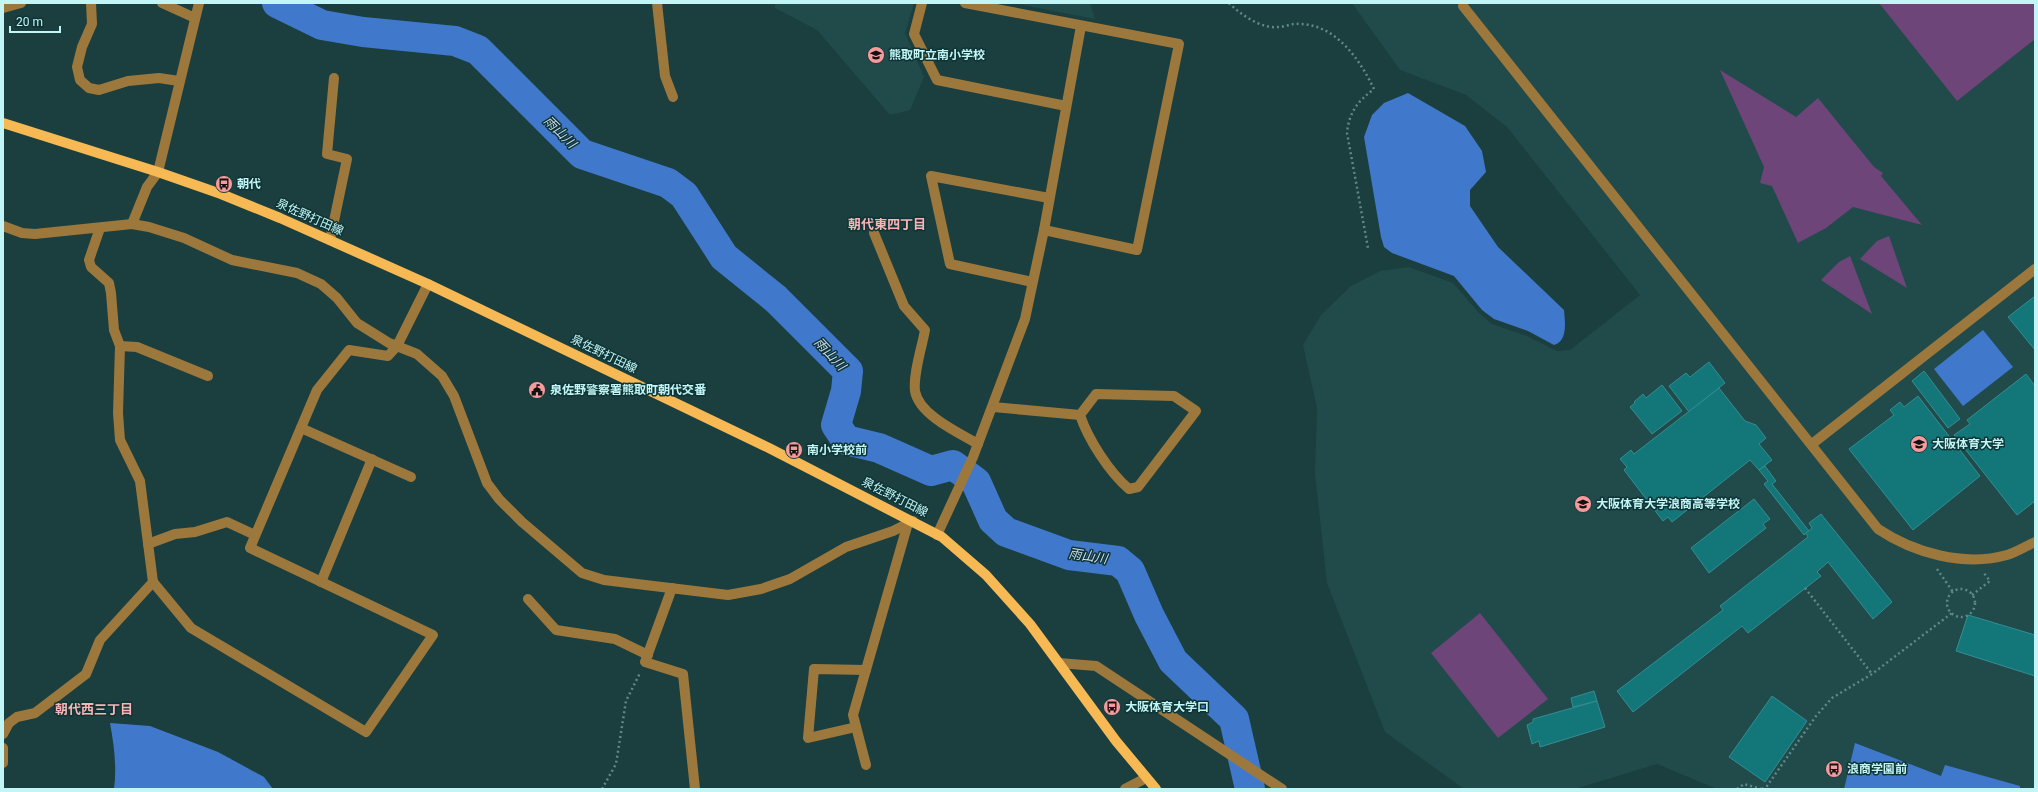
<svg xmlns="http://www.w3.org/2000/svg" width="2038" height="792" viewBox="0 0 2038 792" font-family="Roboto,'Noto Sans JP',sans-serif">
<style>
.built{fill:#214a4b}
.green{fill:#6d4579}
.water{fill:#4079cb}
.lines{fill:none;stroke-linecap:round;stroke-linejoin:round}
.river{stroke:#4079cb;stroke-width:30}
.building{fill:#13777a;stroke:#358d90}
.path{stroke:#5f8889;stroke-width:2.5;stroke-dasharray:2 3;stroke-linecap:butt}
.minor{stroke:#9d783c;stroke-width:10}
.major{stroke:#f6b954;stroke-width:10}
.labels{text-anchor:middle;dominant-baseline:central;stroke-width:3;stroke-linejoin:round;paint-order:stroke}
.poi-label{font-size:12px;font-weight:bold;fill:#c2f5f6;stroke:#0f3435;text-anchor:start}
.street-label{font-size:12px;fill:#c2f5f6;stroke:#0f3435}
.water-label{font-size:13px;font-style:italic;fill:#ccdbf0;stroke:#0f3435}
.neighbourhood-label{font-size:13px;font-weight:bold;fill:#f9b4b6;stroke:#0f3435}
</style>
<rect width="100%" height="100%" fill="#1b3e3f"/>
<g class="built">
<path d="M 775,3 L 914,3 L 905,33 L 924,77 L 910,110 L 890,115 L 817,30 L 775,8 Z"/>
<path d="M 1012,3 L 1090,3 L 1095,19 Z"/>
<path d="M 1352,3 L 2035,3 L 2035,789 L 1717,789 L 1657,764 L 1575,789 L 1464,789 L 1385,732 L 1327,583 L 1315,474 L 1317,408 L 1303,345 L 1321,315 L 1351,286 L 1380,271 L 1409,267 L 1453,283 L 1480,314 L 1492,324 L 1527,336 L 1557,351 L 1570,350 L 1640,295 L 1507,127 L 1466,95 L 1400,70 Z"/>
</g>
<g class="green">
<path d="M 1879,3 L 2035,3 L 2035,39 L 1957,101 Z"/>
<path d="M 1720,70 L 1796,117 L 1818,98 L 1874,167 L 1883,173 L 1881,176 L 1922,225 L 1853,207 L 1826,228 L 1798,243 L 1772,186 L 1760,183 L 1764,167 Z"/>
<path d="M 1889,236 L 1907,288 L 1860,259 L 1877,241 Z"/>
<path d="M 1850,256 L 1872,314 L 1821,280 L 1839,262 Z"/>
<path d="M 1480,613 L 1548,699 L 1498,738 L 1431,653 Z"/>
</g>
<g class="water">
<path d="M 1408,93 L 1465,126 L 1482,151 L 1486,172 L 1470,190 L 1470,206 L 1498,247 L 1564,310 C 1565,322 1568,341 1554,345 L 1528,331 L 1494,319 L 1482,310 L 1454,276 L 1392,253 L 1384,247 L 1381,237 L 1364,137 L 1372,115 L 1384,103 Z"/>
<path d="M 1983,330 L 2013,367 L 1963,406 L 1934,369 Z"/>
<path d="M 110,723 L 150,726 L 218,752 L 264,777 L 273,789 L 114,789 C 117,767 114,745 110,723 Z"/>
<path d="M 1855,743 L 1941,776 L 1945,765 L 2020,786 L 2020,789 L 1844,789 Z"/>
</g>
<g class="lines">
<path class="river" d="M 277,3 L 322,25 L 363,32 L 455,41 L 478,50 L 582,154 L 668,183 L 684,195 L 724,257 L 776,299 L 848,371 L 846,391 L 836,425 L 846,440 L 879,448 L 931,471 L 953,465 L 976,482 L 993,520 L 1006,532 L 1069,555 L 1118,561 L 1130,571 L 1149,615 L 1173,661 L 1234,719 L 1250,789"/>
</g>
<g class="building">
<path d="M 2035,296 L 2035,350 L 2008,317 Z"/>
<path d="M 1709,362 L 1725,383 L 1689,412 L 1669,386 L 1686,373 L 1690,377 Z"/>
<path d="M 1924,371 L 1960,419 L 1948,428 L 1912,381 Z"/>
<path d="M 2026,374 L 2035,386 L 2035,501 L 2017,515 L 1954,435 L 1970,424 L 1967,420 Z"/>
<path d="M 1662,385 L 1682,411 L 1652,434 L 1630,407 L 1635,403 L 1634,402 L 1643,394 L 1646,398 Z"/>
<path d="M 1719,388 L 1745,421 L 1756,425 L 1766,438 L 1759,444 L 1772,460 L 1759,470 L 1750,460 L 1672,522 L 1668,517 L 1663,521 L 1624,470 L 1627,467 L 1620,459 L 1631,450 L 1634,454 Z"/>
<path d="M 1918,396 L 1980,476 L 1913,530 L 1849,449 L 1894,415 L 1890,410 L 1900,402 L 1904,407 Z"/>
<path d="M 1765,466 L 1776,481 L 1772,484 L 1809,531 L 1804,535 L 1764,484 L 1768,481 L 1759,470 Z"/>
<path d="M 1754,499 L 1770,519 L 1763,524 L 1766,528 L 1709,573 L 1691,548 Z"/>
<path d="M 1821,514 L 1892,602 L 1873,619 L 1828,562 L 1817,572 L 1821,576 L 1748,633 L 1742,626 L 1633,712 L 1617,691 L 1723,610 L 1720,606 L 1808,537 L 1806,533 L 1812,528 L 1809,523 Z"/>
<path d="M 1968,615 L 2035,635 L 2035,676 L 1956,651 Z"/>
<path d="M 1594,691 L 1597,701 L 1573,707 L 1571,698 Z"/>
<path d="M 1772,696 L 1807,721 L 1765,782 L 1729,757 Z"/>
<path d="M 1597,701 L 1605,727 L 1540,747 L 1539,741 L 1532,744 L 1527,725 L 1533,722 L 1533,719 Z"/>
</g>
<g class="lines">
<g class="path">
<path d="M 1229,3 C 1240,14 1261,29 1278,27 C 1285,27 1292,23 1299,24 C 1336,24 1360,60 1374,89 C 1358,101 1349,112 1347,133 L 1368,248"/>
<path d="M 1937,569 L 1953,592"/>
<path d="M 1805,588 L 1872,674"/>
<circle cx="1961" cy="603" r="14"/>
<path d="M 1972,595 L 1990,581 L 1983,572"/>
<path d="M 602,789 L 616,764 L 626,701 L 640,673"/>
<path d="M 1737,789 L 1744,784 L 1761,789"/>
<path d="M 1762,789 L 1767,786 L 1816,716 L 1832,698 L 1872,674 L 1952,613"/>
</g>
<g class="minor">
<path d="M 91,3 L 92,24 L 82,47 L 77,67 L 80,80 L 89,88 L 99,90 L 128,81 L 159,78 L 179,81"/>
<path d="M 162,3 L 195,18"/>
<path d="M 657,3 L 665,76 L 673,97"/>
<path d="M 922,3 L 914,34 L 937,80 L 1066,106"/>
<path d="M 965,3 L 1179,44 L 1137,250 L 1044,230"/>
<path d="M 1463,6 L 1878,529 C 1914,553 1964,567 2007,555 C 2017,552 2026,546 2035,542"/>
<path d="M 3,8 L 21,3"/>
<path d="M 132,224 L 147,187 L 158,172 L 199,3"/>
<path d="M 3,226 L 22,233 L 35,234 L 132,224 L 149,227 L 184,238 L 232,260 L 297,273 L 321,284 L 337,298 L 357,323 L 389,343 L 417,354 L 442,376 L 454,396 L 487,483 L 499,499 L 522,522 L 582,573 L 604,580 L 728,595 L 761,589 L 790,579 L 846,547 L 893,531 L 913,521"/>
<path d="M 874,233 L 904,306 L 925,330 C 922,347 913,374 915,391 C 919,415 959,433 978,444"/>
<path d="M 330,240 L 347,159 L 327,154 L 334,78"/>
<path d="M 1032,282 L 950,264 L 931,176 L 1049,198"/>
<path d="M 120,346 L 137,347 L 208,376"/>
<path d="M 993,407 L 1080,415 C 1088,439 1109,472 1129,489 L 1138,487 L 1196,411 L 1174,396 L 1096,394 L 1080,415"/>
<path d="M 301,428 L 411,477"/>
<path d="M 1812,444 L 2035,269"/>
<path d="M 937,535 L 973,457 L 1025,319 L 1044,230 L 1081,26"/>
<path d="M 148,544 L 175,534 L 195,532 L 227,522 L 255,535"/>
<path d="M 153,582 L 191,628 L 366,732 L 433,635 L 250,548 L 317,390 L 349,350 L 388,356 L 397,346 L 428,284"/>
<path d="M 321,582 L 372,459"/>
<path d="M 672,588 L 645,662 L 683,674 L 695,789"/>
<path d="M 528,599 L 556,630 L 615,639 L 648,655"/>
<path d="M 1059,663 L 1096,666 L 1282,789"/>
<path d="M 856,727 L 808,738 L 814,669 L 866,670"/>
<path d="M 3,734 L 9,723 L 17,717 L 35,713 L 86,674 L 100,640 L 153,582 L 140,481 L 120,440 L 118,413 L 120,346 L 114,330 L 111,293 L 109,283 L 91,267 L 89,260 L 100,228"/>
<path d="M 3,748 L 3,763"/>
<path d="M 866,765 L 853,715 L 908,523"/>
<path d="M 1125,789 L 1146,778"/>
</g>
<path class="major" d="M 3,123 L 158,172 L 221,194 L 280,218 L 428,284 L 769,448 L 942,537 L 986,575 L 1030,624 L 1116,741 L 1156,789"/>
</g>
<defs>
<g id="school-disc" transform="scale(0.9)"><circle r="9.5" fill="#f59b9e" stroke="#0f3435"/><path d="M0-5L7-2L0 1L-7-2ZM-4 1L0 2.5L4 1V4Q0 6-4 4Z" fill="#111"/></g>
<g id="bus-disc" transform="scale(0.9)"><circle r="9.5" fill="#f59b9e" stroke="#0f3435"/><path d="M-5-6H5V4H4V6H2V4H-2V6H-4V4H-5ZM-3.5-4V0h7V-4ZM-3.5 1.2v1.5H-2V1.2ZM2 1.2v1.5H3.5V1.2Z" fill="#111"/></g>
<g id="civic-disc" transform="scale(0.9)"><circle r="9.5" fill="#f59b9e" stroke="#0f3435"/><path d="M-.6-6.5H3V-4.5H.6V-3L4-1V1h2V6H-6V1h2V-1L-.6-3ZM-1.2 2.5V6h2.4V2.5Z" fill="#111"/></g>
<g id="university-disc" transform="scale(0.9)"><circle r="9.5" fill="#f59b9e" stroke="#0f3435"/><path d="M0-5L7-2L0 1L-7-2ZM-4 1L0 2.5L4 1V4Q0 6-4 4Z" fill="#111"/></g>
</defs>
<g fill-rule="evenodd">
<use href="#school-disc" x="876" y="55"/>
<use href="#bus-disc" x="224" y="184"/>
<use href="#civic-disc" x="537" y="390"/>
<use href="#university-disc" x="1919" y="444"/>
<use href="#bus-disc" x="794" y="450"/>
<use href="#school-disc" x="1583" y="504"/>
<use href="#bus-disc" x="1112" y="707"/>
<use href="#bus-disc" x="1834" y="769"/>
</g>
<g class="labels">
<g class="poi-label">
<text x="889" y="55">熊取町立南小学校</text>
<text x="237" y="184">朝代</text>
<text x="550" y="390">泉佐野警察署熊取町朝代交番</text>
<text x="1932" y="444">大阪体育大学</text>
<text x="807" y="450">南小学校前</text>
<text x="1596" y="504">大阪体育大学浪商高等学校</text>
<text x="1125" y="707">大阪体育大学口</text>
<text x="1847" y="769">浪商学園前</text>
</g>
<g class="street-label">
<text transform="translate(310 217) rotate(24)">泉佐野打田線</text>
<text transform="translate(604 354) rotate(26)">泉佐野打田線</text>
<text transform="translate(895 497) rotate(27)">泉佐野打田線</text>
</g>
<g class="water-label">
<text transform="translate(560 132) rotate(45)">雨山川</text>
<text transform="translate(830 354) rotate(47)">雨山川</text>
<text transform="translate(1088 556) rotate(9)">雨山川</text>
</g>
<g class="neighbourhood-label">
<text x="887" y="224">朝代東四丁目</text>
<text x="94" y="709">朝代西三丁目</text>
</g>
</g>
<rect width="2038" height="792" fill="none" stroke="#c2f5f6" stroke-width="8"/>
<path d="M10 26v6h50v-6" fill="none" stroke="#c2f5f6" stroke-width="2"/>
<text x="16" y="26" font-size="12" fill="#c2f5f6" stroke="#0f3435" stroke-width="3" paint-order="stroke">20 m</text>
</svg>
